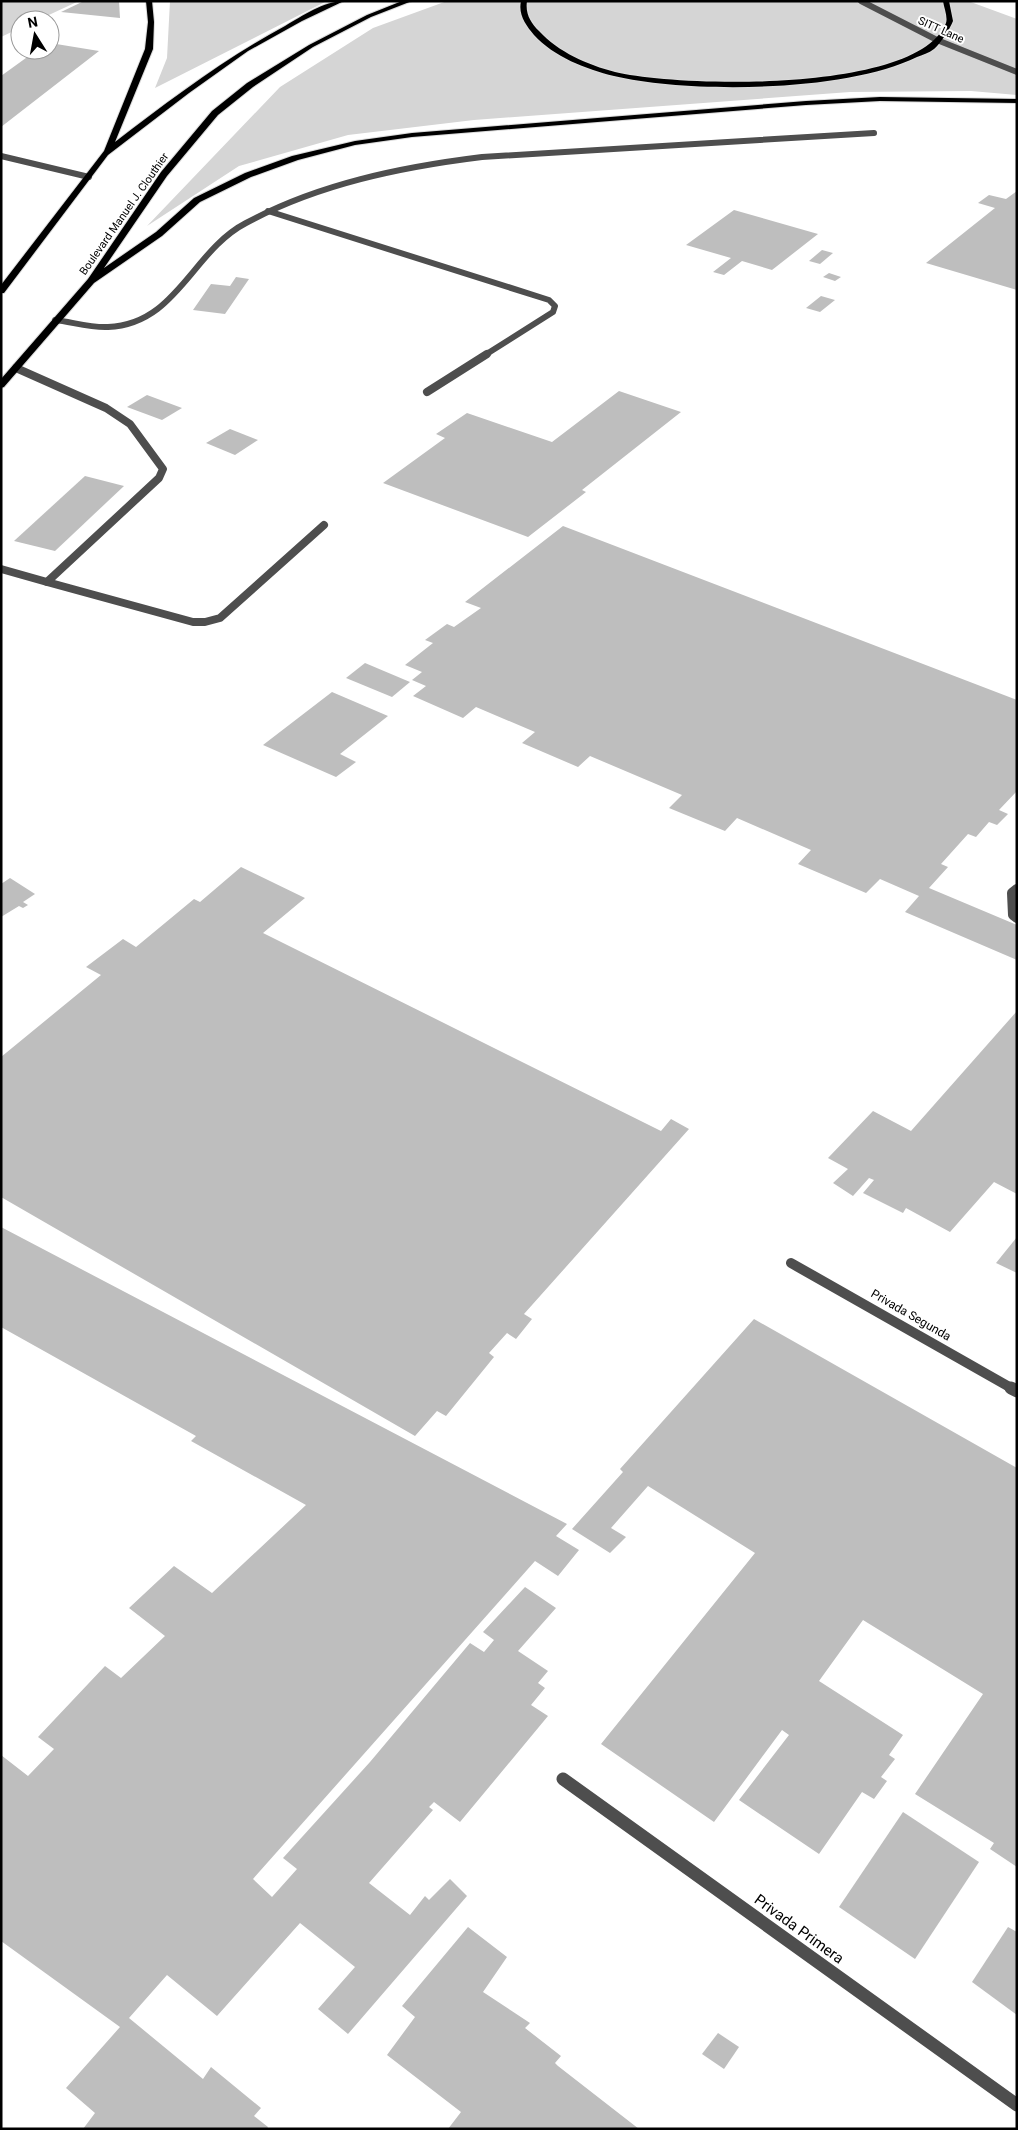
<svg xmlns="http://www.w3.org/2000/svg" width="1018" height="2130" viewBox="0 0 1018 2130" font-family="Roboto,sans-serif">
<style>
.green{fill:#d5d5d5}
.building{fill:#bebebe}
.lines{fill:none;stroke-linecap:round;stroke-linejoin:round}
.primary-casing{stroke:#dbdbdb;stroke-width:2}
.service-far2{stroke:#4e4e4e;stroke-width:6}
.service-far1{stroke:#4e4e4e;stroke-width:8}
.service{stroke:#4e4e4e;stroke-width:10}
.minor-far1{stroke:#4e4e4e;stroke-width:10}
.minor{stroke:#4e4e4e;stroke-width:13}
.primary{fill:#000;fill-rule:evenodd}
.labels{text-anchor:middle;dominant-baseline:central;stroke-width:4;stroke-linejoin:round;paint-order:stroke}
.far-street-label{font-size:11px;fill:#000;stroke:#fff}
.street-label{font-size:12px;fill:#000;stroke:#fff}
.near-street-label{font-size:15px;fill:#000;stroke:#fff}
</style>
<rect width="100%" height="100%" fill="#fff"/>
<g class="green">
<path d="M 1,1 L 79,1 L 38,20 L 20,20 L 20,28 L 1,37 Z"/>
<path d="M 170,1 L 327,1 L 155,88 L 167,58 Z"/>
<path d="M 447,1 L 968,1 L 1017,19 L 1017,95 L 971,91 L 850,92 L 474,120 L 348,135 L 239,166 L 147,226 L 280,87 L 373,28 Z"/>
</g>
<g class="building">
<path d="M 84,1 L 119,1 L 120,18 L 61,12 Z"/>
<path d="M 50,43 L 99,51 L 1,127 L 1,76 L 37,50 L 50,50 Z"/>
<path d="M 1017,191 L 1017,290 L 926,263 L 995,208 L 978,203 L 989,195 L 1006,199 Z"/>
<path d="M 734,210 L 818,234 L 772,270 L 742,261 L 724,275 L 713,272 L 731,258 L 686,245 Z"/>
<path d="M 822,250 L 833,253 L 820,264 L 809,261 Z"/>
<path d="M 829,273 L 841,277 L 835,281 L 823,277 Z"/>
<path d="M 236,277 L 249,279 L 225,314 L 193,310 L 211,284 L 230,286 Z"/>
<path d="M 821,296 L 835,300 L 820,312 L 806,308 Z"/>
<path d="M 619,391 L 681,412 L 582,490 L 586,492 L 528,537 L 383,483 L 445,438 L 436,434 L 467,413 L 552,442 Z"/>
<path d="M 147,395 L 182,408 L 162,420 L 127,407 Z"/>
<path d="M 230,429 L 258,440 L 235,455 L 206,443 Z"/>
<path d="M 85,476 L 124,486 L 55,551 L 14,541 Z"/>
<path d="M 563,526 L 1017,700 L 1017,791 L 999,810 L 1008,814 L 997,825 L 989,822 L 976,837 L 968,834 L 941,864 L 948,867 L 929,888 L 1017,925 L 1017,960 L 905,912 L 919,896 L 880,879 L 866,893 L 798,864 L 811,850 L 737,818 L 725,831 L 669,808 L 682,795 L 590,756 L 578,767 L 522,743 L 535,732 L 476,707 L 463,718 L 413,696 L 426,686 L 412,680 L 422,672 L 405,665 L 433,643 L 425,640 L 447,624 L 454,627 L 481,608 L 465,602 Z"/>
<path d="M 365,663 L 410,682 L 392,697 L 346,678 Z"/>
<path d="M 332,692 L 388,716 L 340,754 L 356,762 L 336,777 L 263,745 Z"/>
<path d="M 241,867 L 305,898 L 263,933 L 661,1131 L 671,1119 L 689,1129 L 524,1314 L 532,1319 L 516,1339 L 507,1333 L 489,1353 L 494,1357 L 446,1416 L 437,1411 L 415,1436 L 1,1197 L 1,1057 L 101,975 L 86,967 L 123,939 L 136,947 L 194,899 L 200,902 Z"/>
<path d="M 10,878 L 35,894 L 23,902 L 28,905 L 23,908 L 19,906 L 1,917 L 1,884 Z"/>
<path d="M 1017,1011 L 1017,1194 L 994,1182 L 950,1232 L 906,1208 L 903,1213 L 863,1193 L 874,1180 L 869,1178 L 853,1196 L 833,1183 L 848,1169 L 828,1158 L 873,1111 L 911,1131 Z"/>
<path d="M 1,1227 L 567,1524 L 556,1536 L 579,1550 L 558,1576 L 535,1561 L 253,1879 L 272,1897 L 297,1869 L 283,1858 L 370,1762 L 470,1643 L 484,1652 L 494,1640 L 483,1632 L 525,1587 L 556,1608 L 518,1651 L 548,1671 L 538,1683 L 545,1688 L 531,1705 L 548,1716 L 460,1822 L 434,1802 L 429,1807 L 433,1810 L 369,1883 L 410,1915 L 425,1896 L 429,1900 L 450,1879 L 467,1896 L 348,2034 L 318,2009 L 355,1967 L 300,1923 L 217,2016 L 167,1975 L 129,2018 L 203,2079 L 211,2067 L 261,2108 L 254,2116 L 268,2127 L 267,2129 L 83,2129 L 95,2113 L 66,2088 L 120,2027 L 1,1941 L 1,1755 L 28,1776 L 54,1749 L 38,1737 L 105,1666 L 121,1678 L 165,1636 L 129,1608 L 174,1566 L 212,1593 L 306,1505 L 191,1441 L 196,1436 L 1,1327 Z"/>
<path d="M 1017,1237 L 1017,1273 L 996,1263 Z"/>
<path d="M 754,1319 L 1017,1468 L 1017,1867 L 990,1849 L 994,1843 L 915,1794 L 983,1694 L 863,1620 L 819,1681 L 903,1735 L 889,1755 L 895,1759 L 881,1777 L 887,1781 L 874,1799 L 862,1792 L 819,1854 L 739,1800 L 789,1735 L 782,1730 L 714,1822 L 601,1744 L 755,1553 L 648,1486 L 611,1528 L 626,1537 L 610,1553 L 572,1529 L 623,1472 L 620,1469 Z"/>
<path d="M 903,1812 L 979,1862 L 915,1959 L 839,1907 Z"/>
<path d="M 468,1927 L 507,1957 L 483,1992 L 530,2023 L 525,2028 L 561,2056 L 555,2063 L 558,2066 L 639,2129 L 448,2129 L 461,2112 L 387,2055 L 415,2017 L 402,2006 Z"/>
<path d="M 1008,1927 L 1017,1932 L 1017,2015 L 972,1982 Z"/>
<path d="M 718,2033 L 739,2047 L 724,2069 L 702,2054 Z"/>
</g>
<g class="lines">
<g class="primary-casing">
<g id="primary">
<path d="M 146,1 L 152,1 L 154,22 L 153,49 L 115,142 C 170,100 224,59 285,26 C 302,16 324,1 344,1 L 302,21 L 248,51 L 189,93 L 108,155 L 4,293 L 1,293 L 1,285 L 104,151 L 145,49 L 148,22 Z"/>
<path d="M 402,1 L 412,1 L 371,17 L 313,47 L 253,87 L 218,115 L 167,176 L 104,268 L 156,232 L 194,198 L 245,173 L 292,156 L 355,141 L 412,133 L 806,101 L 880,97 L 1017,99 L 1017,103 L 880,101 L 806,105 L 412,137 L 355,145 L 298,160 L 251,177 L 200,202 L 162,236 L 94,283 L 4,387 L 1,388 L 1,379 L 88,279 L 161,172 L 212,111 L 247,83 L 309,45 L 367,15 Z"/>
<path d="M 521,1 L 527,1 C 525,14 531,23 539,31 C 558,52 588,65 615,72 C 677,87 918,94 946,23 C 948,17 944,8 943,1 L 949,1 L 953,21 C 950,29 940,44 934,49 C 929,53 922,55 917,57 C 846,92 691,94 614,76 C 586,69 554,57 534,35 C 526,25 518,15 521,1 Z"/>
</g>
</g>
<g class="service-far2">
<path d="M 861,1 L 937,40 L 1017,72"/>
<path d="M 1,156 L 89,177"/>
<path d="M 268,211 L 549,300 L 555,306 L 553,312 L 485,355"/>
<path d="M 55,320 C 72,322 91,328 108,327 C 177,324 192,251 246,223 C 318,184 401,167 482,157 L 874,133"/>
</g>
<g class="service-far1">
<path d="M 427,392 L 487,354"/>
<path d="M 1,569 L 47,582 L 159,478 L 163,469 L 130,424 L 106,408 L 16,368"/>
<path d="M 47,582 L 193,622 L 205,622 L 220,618 L 324,525"/>
</g>
<path class="service" d="M 1017,889 L 1012,893 L 1013,915 L 1017,918"/>
<path class="minor-far1" d="M 791,1263 L 1013,1389"/>
<g class="minor">
<path d="M 1011,1388 L 1017,1391"/>
<path d="M 563,1779 L 1017,2105"/>
</g>
<use href="#primary" class="primary"/>
</g>
<g class="labels">
<g class="far-street-label">
<text transform="translate(941 30) rotate(24)">SITT Lane</text>
<text transform="translate(124 214) rotate(-55)">Boulevard Manuel J. Clouthier</text>
</g>
<g class="street-label">
<text transform="translate(911 1315) rotate(30)">Privada Segunda</text>
</g>
<g class="near-street-label">
<text transform="translate(799 1929) rotate(36)">Privada Primera</text>
</g>
</g>
<rect width="1018" height="2130" fill="none" stroke="#000000" stroke-width="5"/>
<g transform="translate(35 35) rotate(349)"><circle r="24" fill="#ffffff" stroke="#999999"/>
<path d="M0-4L9 19L0 12L-9 19Z" fill="#000000"/>
<text y="-8" font-size="14" font-weight="bold" text-anchor="middle" fill="#000000">N</text>
</g>
</svg>
